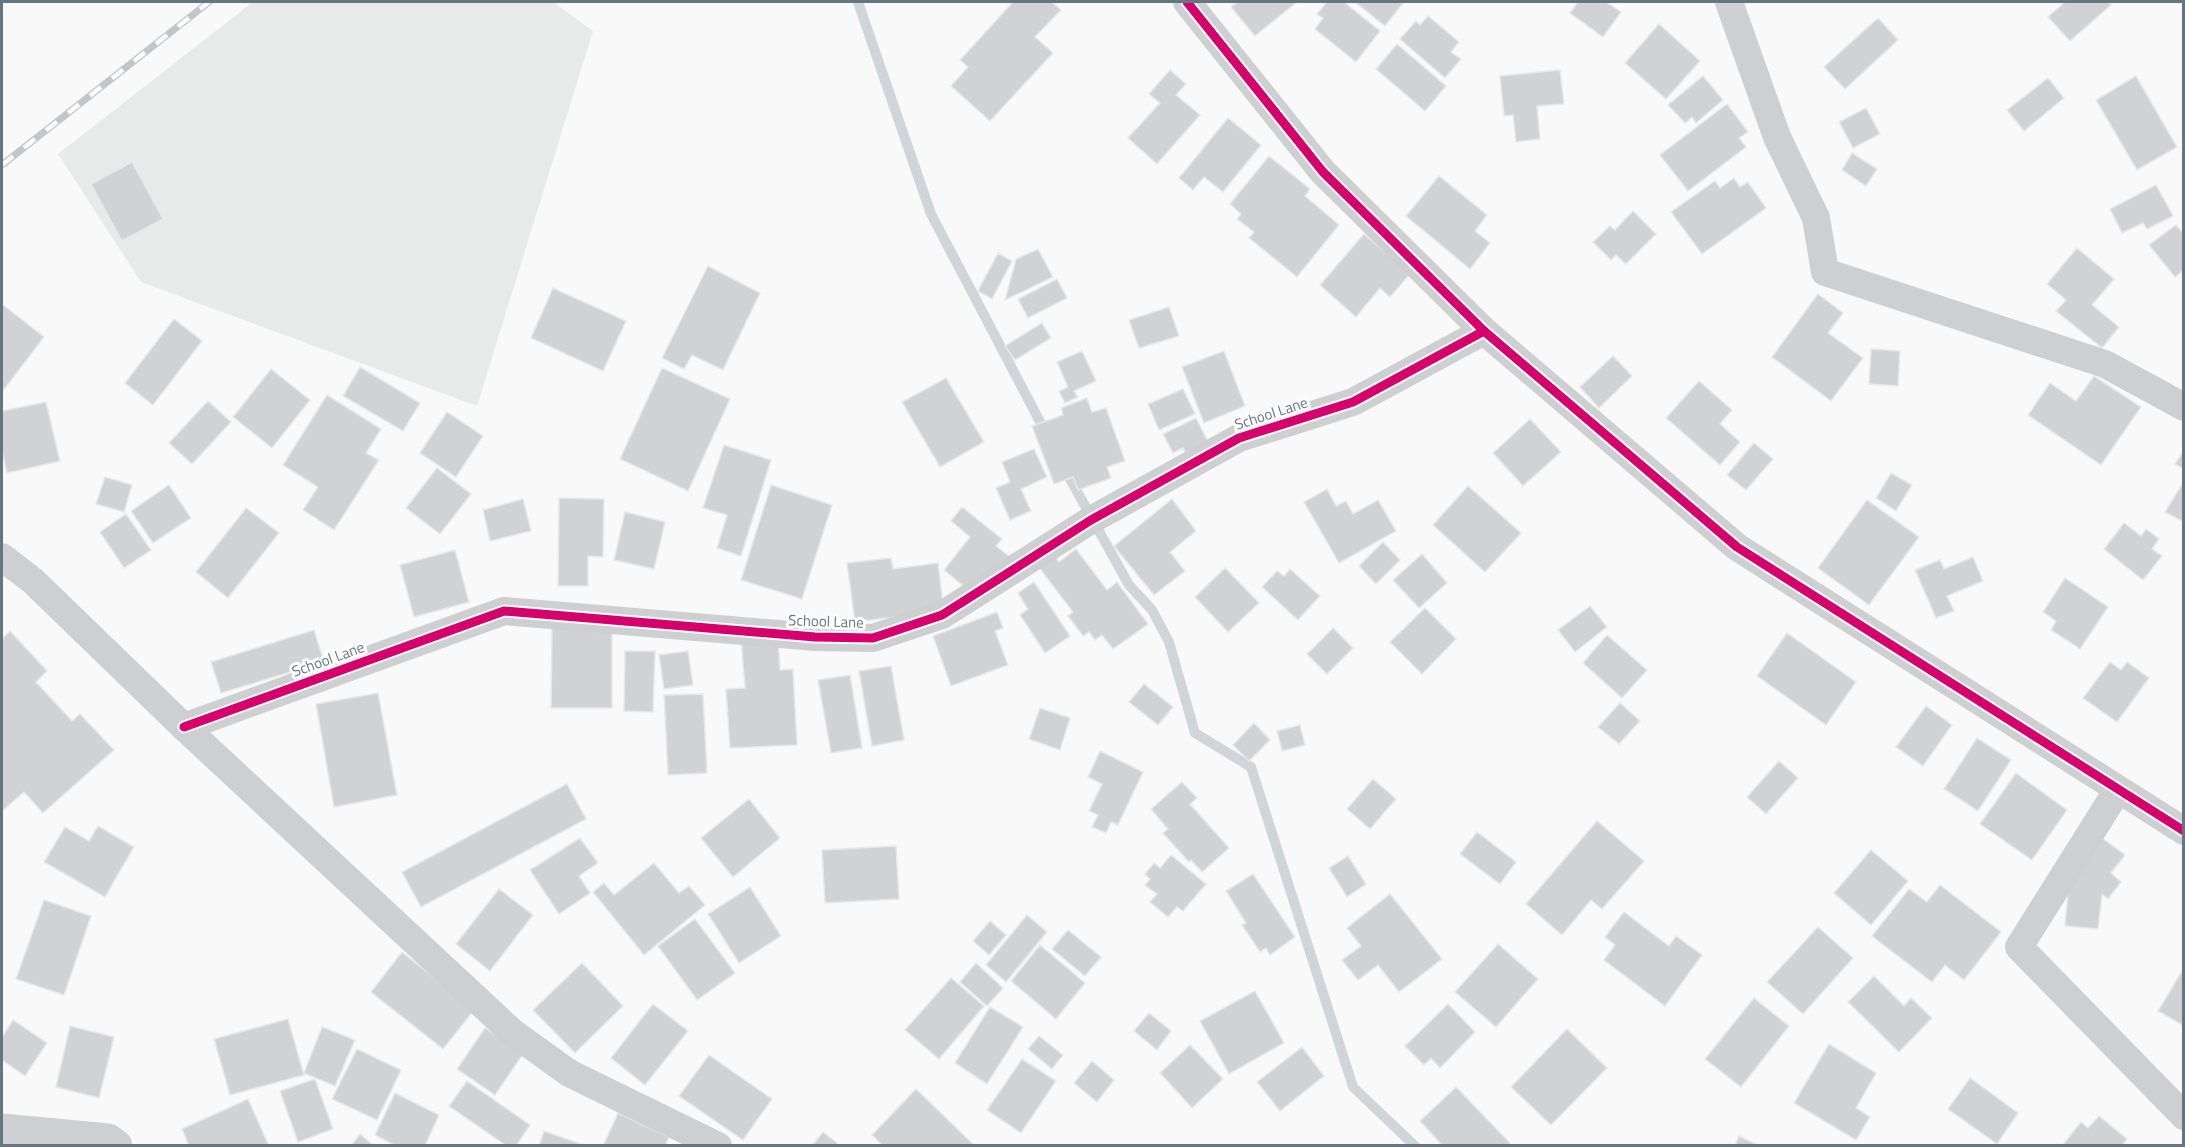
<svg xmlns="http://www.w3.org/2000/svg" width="2185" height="1147" viewBox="0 0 2185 1147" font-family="'Titillium Web',sans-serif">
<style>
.built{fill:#e8e9e9}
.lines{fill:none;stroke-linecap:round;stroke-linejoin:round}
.stream{stroke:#ced6d9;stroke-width:10}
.building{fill:#d0d2d3;stroke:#e8e8e8;stroke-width:1.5}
.minor{stroke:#cecfd0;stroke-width:28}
.tertiary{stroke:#cecfd0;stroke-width:33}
.rail-casing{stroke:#c3c5c6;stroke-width:7}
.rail{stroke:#fff;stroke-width:4.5;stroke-dasharray:14;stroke-linecap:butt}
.cycleway-casing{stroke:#fff;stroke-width:13}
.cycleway{stroke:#d6006c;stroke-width:9}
.labels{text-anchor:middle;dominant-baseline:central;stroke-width:6;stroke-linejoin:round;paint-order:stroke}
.street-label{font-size:15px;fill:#657683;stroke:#fff}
</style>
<rect width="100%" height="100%" fill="#f9f9f9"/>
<path class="built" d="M 253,2 L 553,2 L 593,31 L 477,406 L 141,282 L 58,154 Z"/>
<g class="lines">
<g class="stream">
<path d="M 858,2 L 931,214 L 1047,435"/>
<path d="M 1064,468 L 1129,585 L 1152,610 L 1169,642 L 1195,733 L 1251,767 L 1353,1087 L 1415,1146"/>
</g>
</g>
<g class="building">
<path d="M 1013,2 L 1052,2 L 1061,10 L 1035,37 L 1053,53 L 990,121 L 951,86 L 968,67 L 960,60 Z"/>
<path d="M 1238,2 L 1297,2 L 1255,36 L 1231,7 Z"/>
<path d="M 1327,2 L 1344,2 L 1380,31 L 1356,62 L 1315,29 L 1323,18 L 1317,14 Z"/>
<path d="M 1355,2 L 1401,2 L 1403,3 L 1385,26 Z"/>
<path d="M 1578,2 L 1606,2 L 1621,12 L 1603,37 L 1570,13 Z"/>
<path d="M 2065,2 L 2108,2 L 2111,5 L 2070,41 L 2048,17 Z"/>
<path d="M 1428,16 L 1459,42 L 1451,52 L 1461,59 L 1445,78 L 1400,39 L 1416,21 L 1420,25 Z"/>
<path d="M 1878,18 L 1898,40 L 1845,89 L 1824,67 Z"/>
<path d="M 1659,24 L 1700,61 L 1666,99 L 1625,63 Z"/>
<path d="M 1397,44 L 1446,86 L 1425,111 L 1376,69 Z"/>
<path d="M 1170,70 L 1186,84 L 1176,95 L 1200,115 L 1157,164 L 1128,138 L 1160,103 L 1149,94 Z"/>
<path d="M 1560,70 L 1564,104 L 1537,106 L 1540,139 L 1516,142 L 1513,115 L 1504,116 L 1500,76 Z"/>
<path d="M 1703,76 L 1723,100 L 1696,123 L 1692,117 L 1685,123 L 1668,105 Z"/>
<path d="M 2136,76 L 2177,147 L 2137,170 L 2096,100 Z"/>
<path d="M 2048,78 L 2064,98 L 2024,131 L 2007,110 Z"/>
<path d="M 1727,104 L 1748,132 L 1739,138 L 1746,147 L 1688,191 L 1660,155 Z"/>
<path d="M 1866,108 L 1880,134 L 1853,148 L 1839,122 Z"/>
<path d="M 1228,118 L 1261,145 L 1223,192 L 1204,177 L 1193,190 L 1179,178 Z"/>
<path d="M 1852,153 L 1877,169 L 1866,186 L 1842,170 Z"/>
<path d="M 1269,156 L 1310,189 L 1305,196 L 1339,225 L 1297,277 L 1249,238 L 1254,232 L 1237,219 L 1241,214 L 1230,204 Z"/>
<path d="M 132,162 L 163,219 L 122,241 L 91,184 Z"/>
<path d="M 1439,176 L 1487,215 L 1475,231 L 1490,243 L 1470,269 L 1406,216 Z"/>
<path d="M 1734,178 L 1740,187 L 1748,182 L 1766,208 L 1702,254 L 1671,212 L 1715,181 L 1720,188 Z"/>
<path d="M 2156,185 L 2173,216 L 2147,229 L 2143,223 L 2122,233 L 2110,209 Z"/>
<path d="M 1633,211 L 1656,234 L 1626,264 L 1616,255 L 1611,260 L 1593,242 L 1610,226 L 1615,230 Z"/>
<path d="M 2176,225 L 2184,234 L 2184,270 L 2175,277 L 2149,245 Z"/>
<path d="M 1364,234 L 1410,274 L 1390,297 L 1380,288 L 1356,317 L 1320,285 Z"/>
<path d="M 2077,248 L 2114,279 L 2092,305 L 2119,327 L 2102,348 L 2056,311 L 2066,300 L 2047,284 Z"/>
<path d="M 1038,249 L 1053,277 L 1005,300 L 1016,259 Z"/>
<path d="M 998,253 L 1012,261 L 992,299 L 978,291 Z"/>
<path d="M 708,266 L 760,293 L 723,370 L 692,355 L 684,369 L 662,358 Z"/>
<path d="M 1057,279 L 1067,298 L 1028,318 L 1018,299 Z"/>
<path d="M 553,288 L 626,321 L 603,371 L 531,338 Z"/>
<path d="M 1818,294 L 1843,313 L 1828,333 L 1863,358 L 1831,401 L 1772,357 Z"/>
<path d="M 2,304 L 44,337 L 2,392 Z"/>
<path d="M 1169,307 L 1179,336 L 1139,348 L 1129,320 Z"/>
<path d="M 174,319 L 202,341 L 153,405 L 125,383 Z"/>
<path d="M 1042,323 L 1051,338 L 1015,360 L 1005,346 Z"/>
<path d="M 1871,349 L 1900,351 L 1898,386 L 1869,384 Z"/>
<path d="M 1082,351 L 1096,381 L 1074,391 L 1078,397 L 1065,403 L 1059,391 L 1068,387 L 1057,362 Z"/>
<path d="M 1224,351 L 1245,406 L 1204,423 L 1182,367 Z"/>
<path d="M 1613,356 L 1632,376 L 1599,408 L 1580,387 Z"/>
<path d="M 360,367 L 420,403 L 403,431 L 343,396 Z"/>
<path d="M 662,368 L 730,399 L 688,491 L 620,459 Z"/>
<path d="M 271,369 L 310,400 L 272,448 L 233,417 Z"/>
<path d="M 2094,376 L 2141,407 L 2101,465 L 2028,415 L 2050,383 L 2076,401 Z"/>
<path d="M 946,378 L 984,442 L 940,467 L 902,402 Z"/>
<path d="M 1699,381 L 1732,410 L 1720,424 L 1740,442 L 1720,465 L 1666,418 Z"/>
<path d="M 1183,389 L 1195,414 L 1159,430 L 1148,404 Z"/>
<path d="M 327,395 L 381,429 L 366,453 L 379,460 L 334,530 L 303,510 L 318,487 L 283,465 Z"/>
<path d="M 1087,398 L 1092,412 L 1106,408 L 1125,461 L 1107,467 L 1111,478 L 1078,490 L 1073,477 L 1054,484 L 1032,426 L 1063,415 L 1061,408 Z"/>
<path d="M 208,401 L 231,422 L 192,464 L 169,443 Z"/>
<path d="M 46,402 L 60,461 L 7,473 L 2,450 L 2,411 Z"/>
<path d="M 447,412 L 483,436 L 456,477 L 420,453 Z"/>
<path d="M 1196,418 L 1212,450 L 1189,462 L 1183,448 L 1173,453 L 1163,434 Z"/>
<path d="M 1530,419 L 1561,452 L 1523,486 L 1493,453 Z"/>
<path d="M 1754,443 L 1773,459 L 1746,490 L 1727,475 Z"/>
<path d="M 724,445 L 771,460 L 741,556 L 717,548 L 727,515 L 703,508 Z"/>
<path d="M 1034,449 L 1047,477 L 1021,489 L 1031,511 L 1010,520 L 996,488 L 1010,482 L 1002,462 Z"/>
<path d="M 2184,450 L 2184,469 L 2175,464 Z"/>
<path d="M 437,468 L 471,494 L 440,534 L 406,508 Z"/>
<path d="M 1891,473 L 1912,485 L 1896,511 L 1876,498 Z"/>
<path d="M 105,477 L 132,485 L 124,512 L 96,504 Z"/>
<path d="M 2184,481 L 2184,522 L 2165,512 Z"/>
<path d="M 169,485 L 191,518 L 153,543 L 131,511 Z"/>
<path d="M 771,485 L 832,505 L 802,599 L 741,580 Z"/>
<path d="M 1468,486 L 1521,533 L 1485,572 L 1433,525 Z"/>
<path d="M 1327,489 L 1336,506 L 1346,501 L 1353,514 L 1378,500 L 1396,531 L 1339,563 L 1304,502 Z"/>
<path d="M 559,498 L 604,499 L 603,557 L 588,556 L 588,586 L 558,586 Z"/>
<path d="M 523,499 L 531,531 L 490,541 L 483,510 Z"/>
<path d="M 1172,499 L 1196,531 L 1170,552 L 1185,571 L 1154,595 L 1114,546 Z"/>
<path d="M 1867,500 L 1919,537 L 1869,605 L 1818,568 Z"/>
<path d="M 962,507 L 1002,539 L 996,546 L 1010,557 L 967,589 L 944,570 L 970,537 L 951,521 Z"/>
<path d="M 246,508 L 279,533 L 228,598 L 196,572 Z"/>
<path d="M 625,512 L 665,522 L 654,569 L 614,560 Z"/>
<path d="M 126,514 L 151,550 L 124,568 L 100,532 Z"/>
<path d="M 2124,523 L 2141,536 L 2146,529 L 2159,539 L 2152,549 L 2162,556 L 2143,580 L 2104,549 Z"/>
<path d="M 1383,542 L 1400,560 L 1376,584 L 1359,566 Z"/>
<path d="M 1076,549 L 1107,590 L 1117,582 L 1148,624 L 1113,649 L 1102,635 L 1095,640 L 1089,632 L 1083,636 L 1068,616 L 1073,612 L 1038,566 L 1053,554 L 1059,562 Z"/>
<path d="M 455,550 L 469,602 L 414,617 L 400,565 Z"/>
<path d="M 1422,554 L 1447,583 L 1419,608 L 1393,580 Z"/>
<path d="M 1973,557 L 1983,581 L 1947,596 L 1954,611 L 1936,618 L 1915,570 L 1940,560 L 1944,569 Z"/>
<path d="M 891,558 L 893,569 L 938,563 L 944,611 L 855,622 L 847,563 Z"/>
<path d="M 1225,568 L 1259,603 L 1228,632 L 1195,597 Z"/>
<path d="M 1290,569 L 1320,596 L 1298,620 L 1262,587 L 1277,571 L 1284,576 Z"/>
<path d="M 2065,578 L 2108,607 L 2080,649 L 2051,630 L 2056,621 L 2043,612 Z"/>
<path d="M 1034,582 L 1070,636 L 1045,653 L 1020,615 L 1028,609 L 1018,593 Z"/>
<path d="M 1590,606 L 1607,627 L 1575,652 L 1558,630 Z"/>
<path d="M 1425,608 L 1456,639 L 1422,674 L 1390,642 Z"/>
<path d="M 997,612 L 1003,628 L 995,631 L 1008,665 L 951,686 L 933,636 Z"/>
<path d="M 552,624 L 612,625 L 612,708 L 551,708 Z"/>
<path d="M 1333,628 L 1353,648 L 1327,674 L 1307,654 Z"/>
<path d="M 314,630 L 324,662 L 221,693 L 211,662 Z"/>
<path d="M 10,631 L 47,671 L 36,682 L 72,721 L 80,714 L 114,750 L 43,813 L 24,792 L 2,811 L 2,639 Z"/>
<path d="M 1787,633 L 1856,682 L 1826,725 L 1757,676 Z"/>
<path d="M 1607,635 L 1647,670 L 1622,698 L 1583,663 Z"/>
<path d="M 778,636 L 780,670 L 793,669 L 797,745 L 730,748 L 726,689 L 745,688 L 741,638 Z"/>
<path d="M 625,651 L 655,651 L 653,712 L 624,711 Z"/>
<path d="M 688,651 L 693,685 L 664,689 L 659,655 Z"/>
<path d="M 2110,662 L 2121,670 L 2127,662 L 2149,678 L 2117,722 L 2083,698 Z"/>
<path d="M 891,666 L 904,740 L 872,746 L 859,671 Z"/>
<path d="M 850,675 L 862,748 L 831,753 L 818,680 Z"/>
<path d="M 1144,684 L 1173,707 L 1158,725 L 1129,702 Z"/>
<path d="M 378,693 L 397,795 L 334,807 L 316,704 Z"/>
<path d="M 703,694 L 707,773 L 668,775 L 664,695 Z"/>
<path d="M 1620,703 L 1640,721 L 1619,744 L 1598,727 Z"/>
<path d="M 1926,706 L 1952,725 L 1923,766 L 1896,747 Z"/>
<path d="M 1040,708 L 1070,718 L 1060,750 L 1029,739 Z"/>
<path d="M 1254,723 L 1270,740 L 1249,761 L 1233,745 Z"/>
<path d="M 1300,725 L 1305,745 L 1282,751 L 1277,731 Z"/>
<path d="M 1977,738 L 2011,760 L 1978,811 L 1944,789 Z"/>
<path d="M 1100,751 L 1143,772 L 1118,825 L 1111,822 L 1106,833 L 1092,827 L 1098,815 L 1089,811 L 1102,784 L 1088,777 Z"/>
<path d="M 1779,761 L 1798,778 L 1766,814 L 1747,797 Z"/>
<path d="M 2016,773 L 2067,810 L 2032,860 L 1980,824 Z"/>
<path d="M 1373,779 L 1396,799 L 1370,829 L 1347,809 Z"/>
<path d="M 1182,782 L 1197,798 L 1190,804 L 1229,848 L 1202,872 L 1191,860 L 1189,862 L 1163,833 L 1168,829 L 1151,809 Z"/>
<path d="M 567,784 L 586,819 L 421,907 L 402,872 Z"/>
<path d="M 749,799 L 780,838 L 733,877 L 701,838 Z"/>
<path d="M 1597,821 L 1644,861 L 1602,909 L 1591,900 L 1562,935 L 1526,904 Z"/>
<path d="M 98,826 L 134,847 L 105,897 L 44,862 L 65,827 L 89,841 Z"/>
<path d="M 1477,832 L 1516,862 L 1500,884 L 1460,854 Z"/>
<path d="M 580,838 L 598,863 L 579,876 L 590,893 L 559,914 L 530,870 Z"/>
<path d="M 2102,838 L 2125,855 L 2111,873 L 2121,882 L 2108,899 L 2102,894 L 2098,929 L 2065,926 L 2069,881 Z"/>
<path d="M 896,846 L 899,899 L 825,903 L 822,850 Z"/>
<path d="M 1871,850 L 1908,881 L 1871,925 L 1834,893 Z"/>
<path d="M 1171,855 L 1206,884 L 1183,911 L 1177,907 L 1168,917 L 1150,902 L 1157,894 L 1145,885 L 1150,879 L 1145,874 L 1154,863 L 1160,868 Z"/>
<path d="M 1348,856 L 1366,884 L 1347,897 L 1329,868 Z"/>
<path d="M 654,863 L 679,893 L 689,886 L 705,905 L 644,955 L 593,892 L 604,883 L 614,895 Z"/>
<path d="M 1253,874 L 1295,937 L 1270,955 L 1266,948 L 1260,952 L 1242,925 L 1246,923 L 1226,891 Z"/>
<path d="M 1940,885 L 2001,932 L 1964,980 L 1945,965 L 1932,982 L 1872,936 L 1909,889 L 1927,902 Z"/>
<path d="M 750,887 L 781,936 L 739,963 L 708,914 Z"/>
<path d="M 499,889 L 533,915 L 490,971 L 456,944 Z"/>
<path d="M 1390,894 L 1442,959 L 1399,992 L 1378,965 L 1358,980 L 1342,960 L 1361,946 L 1347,928 Z"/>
<path d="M 44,900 L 91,916 L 64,995 L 16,979 Z"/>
<path d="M 1624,912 L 1669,946 L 1676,936 L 1702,955 L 1665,1006 L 1604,960 L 1615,945 L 1605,937 Z"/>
<path d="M 1027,915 L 1047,932 L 1006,982 L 986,965 Z"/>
<path d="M 695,919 L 735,973 L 697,1000 L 658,946 Z"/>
<path d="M 990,921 L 1006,935 L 989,955 L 973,941 Z"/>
<path d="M 1818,927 L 1853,958 L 1803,1014 L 1767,982 Z"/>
<path d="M 1068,930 L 1101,957 L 1085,976 L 1052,949 Z"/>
<path d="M 1498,944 L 1538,979 L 1496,1027 L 1455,992 Z"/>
<path d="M 1040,945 L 1085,983 L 1056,1019 L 1011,981 Z"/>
<path d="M 402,952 L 474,1010 L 443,1049 L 371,992 Z"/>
<path d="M 582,963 L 623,1006 L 575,1053 L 533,1010 Z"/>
<path d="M 976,963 L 1003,988 L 987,1006 L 960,982 Z"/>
<path d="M 2184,968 L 2184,1026 L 2158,1011 Z"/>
<path d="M 1874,976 L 1904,1006 L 1911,998 L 1932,1018 L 1899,1052 L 1848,1002 Z"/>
<path d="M 951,978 L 984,1006 L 939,1059 L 905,1030 Z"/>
<path d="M 1255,991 L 1284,1043 L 1229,1074 L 1200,1021 Z"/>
<path d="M 1754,998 L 1789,1026 L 1741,1087 L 1705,1059 Z"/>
<path d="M 653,1004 L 688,1031 L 645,1085 L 611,1058 Z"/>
<path d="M 1448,1004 L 1475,1032 L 1440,1068 L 1431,1058 L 1424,1065 L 1405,1046 Z"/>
<path d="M 990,1007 L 1023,1027 L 987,1084 L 955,1063 Z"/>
<path d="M 1149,1013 L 1171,1031 L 1157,1050 L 1134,1031 Z"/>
<path d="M 288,1019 L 304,1075 L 230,1095 L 214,1039 Z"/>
<path d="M 13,1020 L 47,1043 L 25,1076 L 2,1060 L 2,1037 Z"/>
<path d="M 70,1026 L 114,1037 L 99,1098 L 56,1087 Z"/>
<path d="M 322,1027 L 355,1040 L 335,1086 L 304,1073 Z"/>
<path d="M 485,1028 L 523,1054 L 495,1095 L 457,1069 Z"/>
<path d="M 1567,1029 L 1607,1068 L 1551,1125 L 1511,1087 Z"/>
<path d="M 1039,1036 L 1063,1055 L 1052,1069 L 1028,1049 Z"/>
<path d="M 1829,1044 L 1876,1073 L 1856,1108 L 1870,1117 L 1856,1140 L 1794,1103 Z"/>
<path d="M 1190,1045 L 1223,1079 L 1192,1108 L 1160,1073 Z"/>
<path d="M 1302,1047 L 1324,1076 L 1280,1111 L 1257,1082 Z"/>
<path d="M 357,1049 L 401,1070 L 377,1120 L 332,1099 Z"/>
<path d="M 709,1055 L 772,1099 L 743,1140 L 679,1096 Z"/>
<path d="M 1022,1059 L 1056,1081 L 1021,1133 L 987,1110 Z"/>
<path d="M 1092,1061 L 1114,1080 L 1097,1102 L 1074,1083 Z"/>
<path d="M 1970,1078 L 2018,1113 L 1997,1144 L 1948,1109 Z"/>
<path d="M 315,1079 L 333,1129 L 298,1142 L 280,1091 Z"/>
<path d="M 467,1081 L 530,1125 L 516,1146 L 507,1146 L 449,1106 Z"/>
<path d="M 1456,1087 L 1510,1143 L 1508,1146 L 1443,1146 L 1420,1121 Z"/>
<path d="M 916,1089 L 975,1146 L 883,1146 L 872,1135 Z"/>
<path d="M 395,1093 L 439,1115 L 425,1146 L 396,1146 L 375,1135 Z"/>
<path d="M 248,1099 L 269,1146 L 189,1146 L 182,1129 Z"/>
<path d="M 618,1113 L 669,1137 L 665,1146 L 603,1146 Z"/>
<path d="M 2099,1116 L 2127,1139 L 2122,1146 L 2062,1146 L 2081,1122 L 2088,1128 Z"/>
<path d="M 544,1131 L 586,1146 L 539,1146 Z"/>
<path d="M 823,1132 L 837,1143 L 835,1146 L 812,1146 Z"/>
<path d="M 360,1134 L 374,1146 L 351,1146 Z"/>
<path d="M 1739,1136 L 1759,1146 L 1735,1146 Z"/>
</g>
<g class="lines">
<g class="minor">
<path d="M 1187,2 L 1323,172 L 1484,331 L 1737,547 L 2184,831"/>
<path d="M 1729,2 L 1777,137 L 1816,218 L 1825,272 L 2105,364 L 2184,407"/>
<path d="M 2,557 L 33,581 L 184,727 L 512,1032 L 569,1073 L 718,1146"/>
<path d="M 184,727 L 504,611 L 815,637 L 873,638 L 942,615 L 1091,520 L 1239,438 L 1353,402 L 1484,331"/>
<path d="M 2117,791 L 2019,947 L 2184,1116"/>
</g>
<path class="tertiary" d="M 2,1130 L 108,1140 L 116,1146"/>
<g class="rail-casing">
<path id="rail" d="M 2,165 L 209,2"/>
</g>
<use href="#rail" class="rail"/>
<g class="cycleway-casing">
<g id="cycleway">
<path d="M 1187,2 L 1323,172 L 1484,331 L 1737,547 L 2184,831"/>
<path d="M 184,727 L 504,611 L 815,637 L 873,638 L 942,615 L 1091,520 L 1239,438 L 1353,402 L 1484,331"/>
</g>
</g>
<use href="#cycleway" class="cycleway"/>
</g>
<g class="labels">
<g class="street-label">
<text transform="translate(1271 413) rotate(-18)">School Lane</text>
<text transform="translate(826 621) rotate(2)">School Lane</text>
<text transform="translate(328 659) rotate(-20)">School Lane</text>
</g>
</g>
<rect width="2185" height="1147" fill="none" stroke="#657683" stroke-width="6"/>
</svg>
